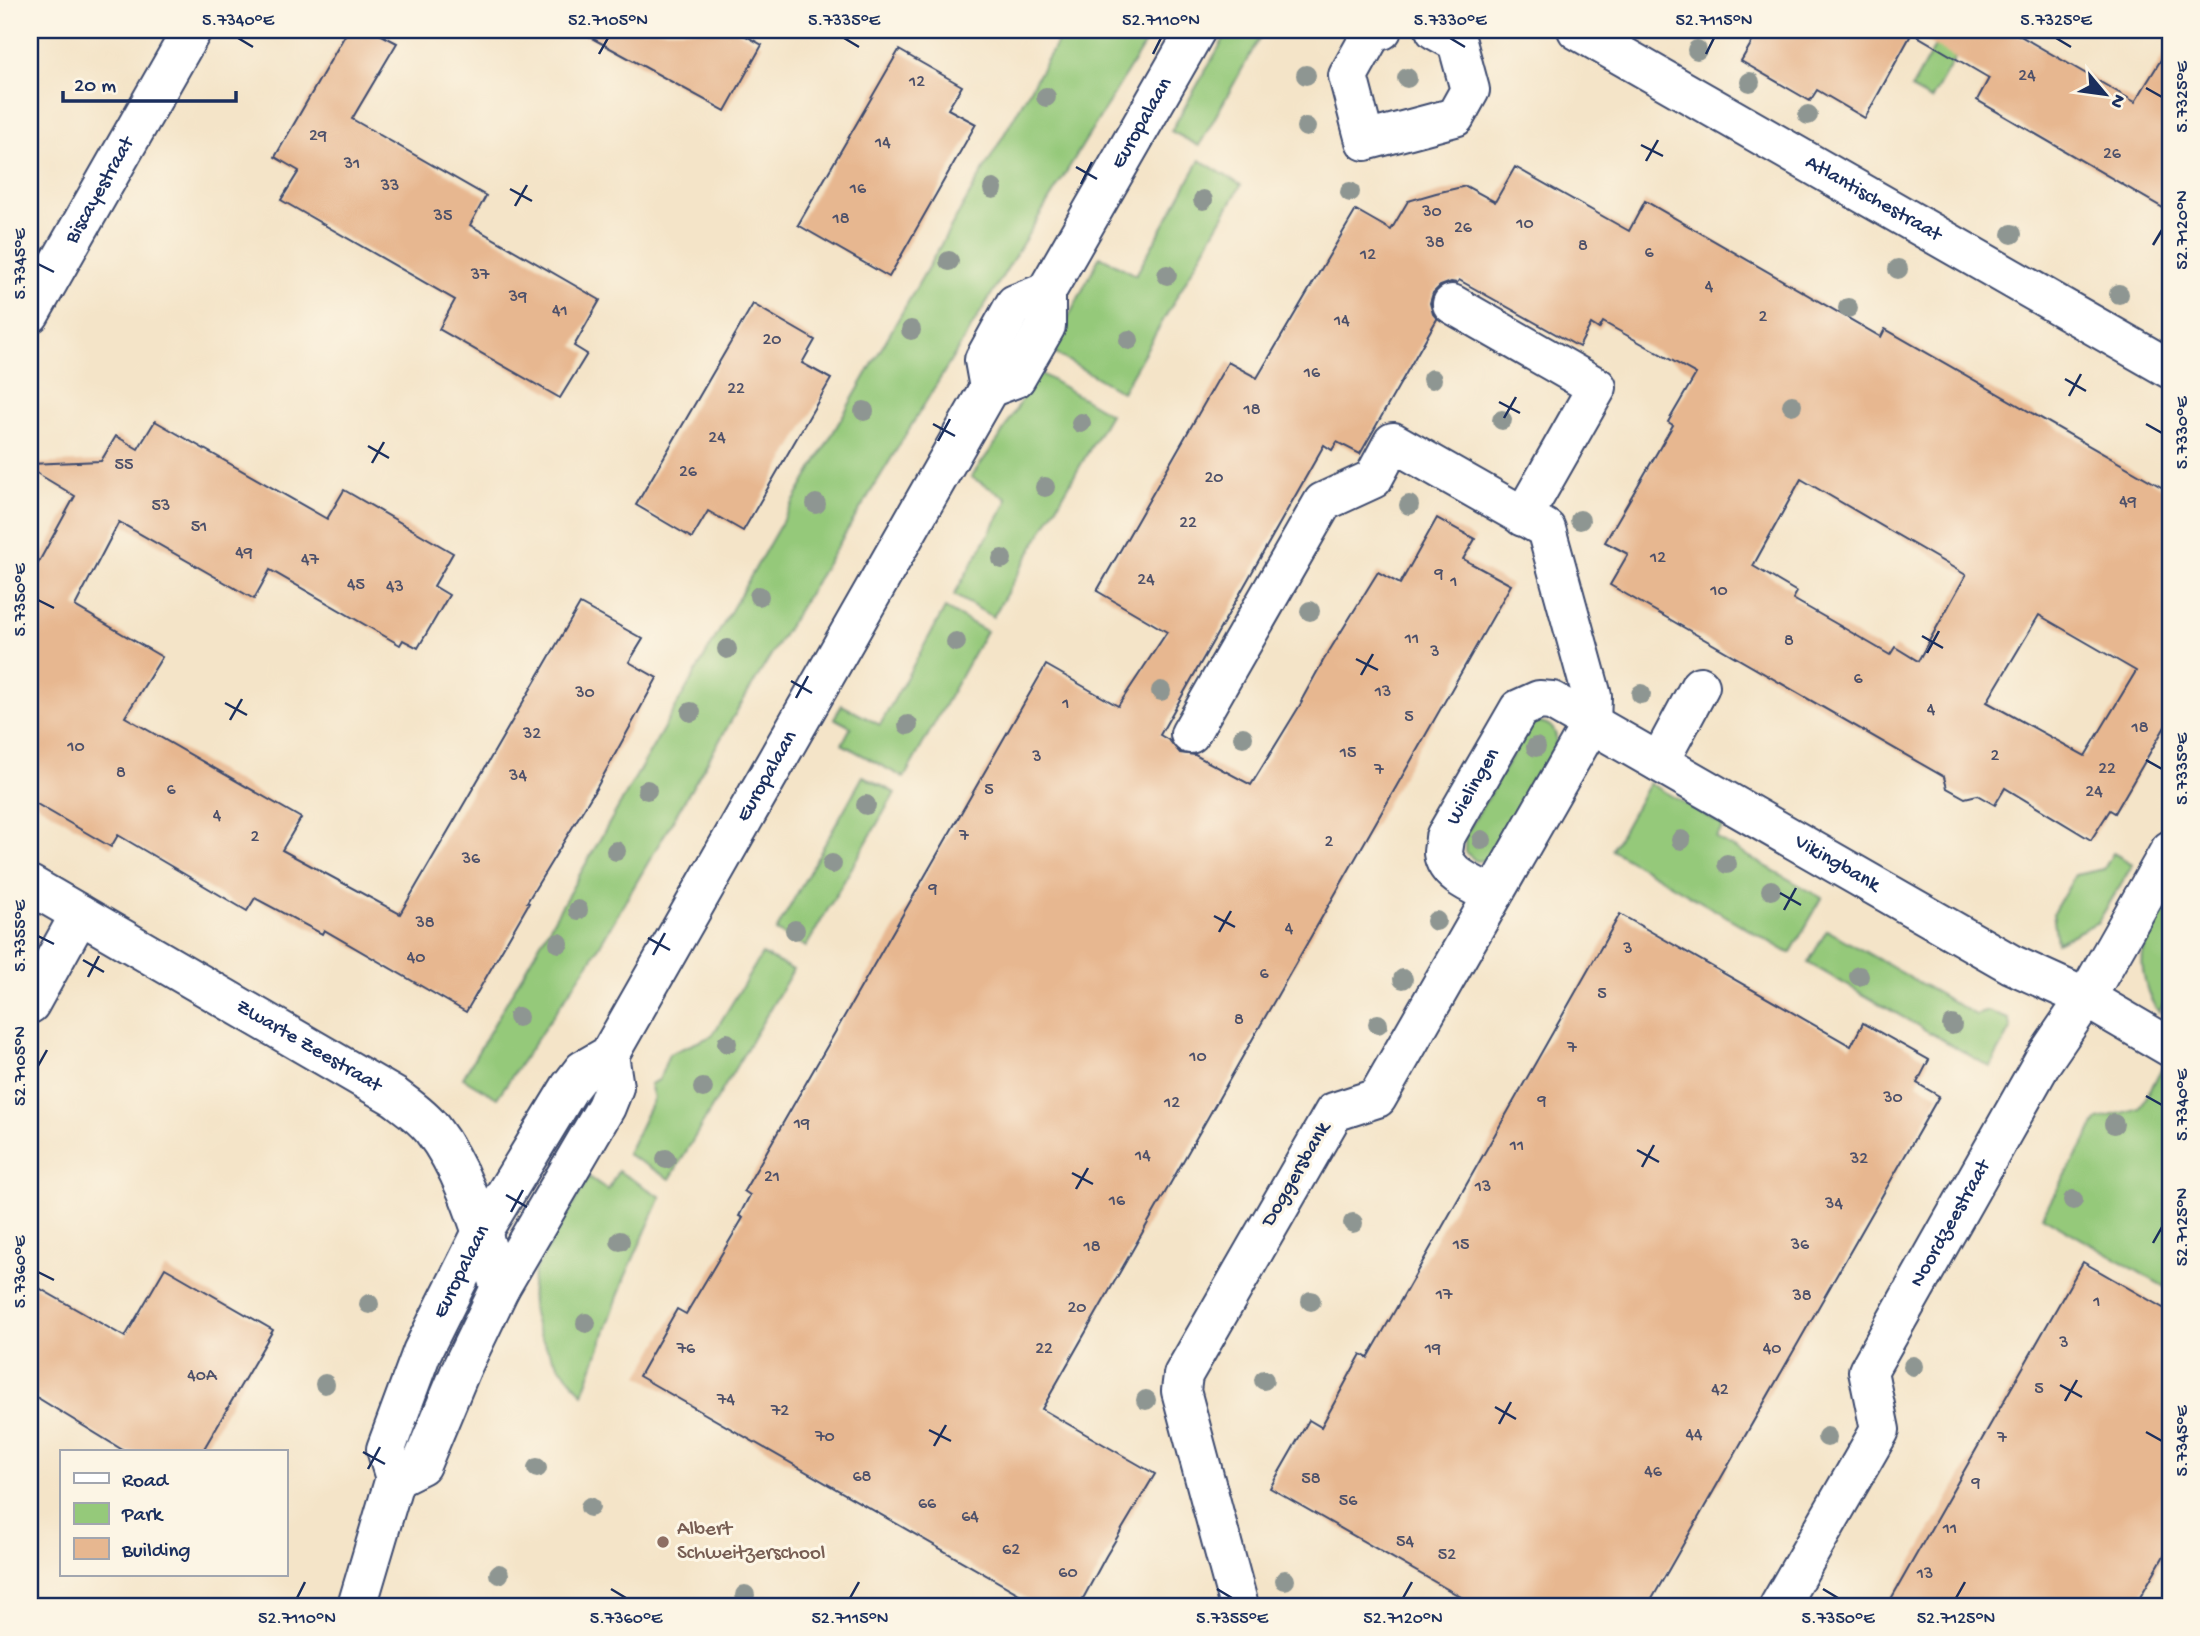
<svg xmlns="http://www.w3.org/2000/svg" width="2200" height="1636" viewBox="0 0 2200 1636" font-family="'Gochi Hand',sans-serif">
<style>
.green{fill:#95c97a;stroke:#587c6c;stroke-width:2}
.building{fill:#e7b790;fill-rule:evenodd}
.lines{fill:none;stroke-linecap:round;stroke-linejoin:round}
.minor-casing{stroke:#3c4a6e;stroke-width:42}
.minor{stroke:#fff;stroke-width:38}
.tree{fill:#8e9692}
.ticks{fill:none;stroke:#1b2f5e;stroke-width:2.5}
.education-dot{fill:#8d6e63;stroke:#fcf5e5;stroke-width:2.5}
.labels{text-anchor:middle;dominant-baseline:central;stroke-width:6;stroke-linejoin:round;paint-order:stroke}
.number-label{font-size:18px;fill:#4e516a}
.street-label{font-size:21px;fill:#1b2f5e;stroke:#fcf5e5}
.education-label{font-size:21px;fill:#785e54;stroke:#fcf5e5;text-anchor:start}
.neatline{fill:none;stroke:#1b2f5e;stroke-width:2.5}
.ticks-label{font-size:18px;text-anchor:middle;fill:#1b2f5e}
</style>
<rect width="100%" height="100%" fill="#fcf5e5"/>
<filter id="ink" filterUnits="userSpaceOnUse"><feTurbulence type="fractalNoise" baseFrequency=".0143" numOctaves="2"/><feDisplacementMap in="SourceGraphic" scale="14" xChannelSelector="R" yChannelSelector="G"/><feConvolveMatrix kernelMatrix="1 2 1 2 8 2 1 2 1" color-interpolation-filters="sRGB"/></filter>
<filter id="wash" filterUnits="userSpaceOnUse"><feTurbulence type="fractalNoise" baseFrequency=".00686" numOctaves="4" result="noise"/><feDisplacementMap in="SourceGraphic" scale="28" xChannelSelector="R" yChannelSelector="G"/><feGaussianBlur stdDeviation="1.57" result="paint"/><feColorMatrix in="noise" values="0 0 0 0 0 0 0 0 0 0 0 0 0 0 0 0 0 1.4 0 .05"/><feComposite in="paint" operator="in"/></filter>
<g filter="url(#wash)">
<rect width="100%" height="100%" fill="#f4e4c8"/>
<g class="green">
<path d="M 1064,30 L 1153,30 L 738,709 L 591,960 L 497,1098 L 463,1078 Z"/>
<path d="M 1229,30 L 1264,30 L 1199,146 L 1171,131 Z"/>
<path d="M 1944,30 L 1971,30 L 1931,100 L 1911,89 Z"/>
<path d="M 1200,160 L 1241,185 L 1122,392 L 1051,351 L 1100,256 L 1136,275 Z"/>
<path d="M 1038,372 L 1110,414 L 993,617 L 954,595 L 1006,504 L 1007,498 L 971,477 L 998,440 Z"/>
<path d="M 945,608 L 986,631 L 904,778 L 842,744 L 851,727 L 834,718 L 842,705 L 880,725 Z"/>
<path d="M 1537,722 C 1552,722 1559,733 1555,747 L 1495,854 L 1488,860 L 1476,861 L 1465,852 L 1465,836 L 1530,725 Z"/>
<path d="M 863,776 L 895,793 L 806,947 L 776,931 Z"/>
<path d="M 1649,783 L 1724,826 L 1716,838 L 1822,898 L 1791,952 L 1789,953 L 1612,850 Z"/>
<path d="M 2113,853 L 2133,864 L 2098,922 L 2057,943 L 2053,913 L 2075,875 L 2104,869 Z"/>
<path d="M 2170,899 L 2170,993 L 2159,1012 C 2147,999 2139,966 2144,949 C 2149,932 2162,915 2170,899 Z"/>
<path d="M 1827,930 L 1976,1015 L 1988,1011 L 2008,1019 L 2011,1029 L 1990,1067 L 1808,963 Z"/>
<path d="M 762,954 L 793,970 L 670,1179 L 627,1154 L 654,1098 L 650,1084 L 659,1080 L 669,1054 L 712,1036 Z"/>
<path d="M 2164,1065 L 2170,1069 L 2170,1290 L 2042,1216 L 2098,1119 L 2140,1108 Z"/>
<path d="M 618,1171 L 661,1197 L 625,1277 L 583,1394 C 550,1356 521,1324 535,1270 L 589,1177 L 608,1190 Z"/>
</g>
<g id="blocks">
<g class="building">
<path d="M 348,30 L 372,30 L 397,43 L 352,119 L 486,196 L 470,225 L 600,300 L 574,346 L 587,354 L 560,398 L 439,329 L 455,300 L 281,200 L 299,171 L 275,157 Z"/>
<path d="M 577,30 L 735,30 L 762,45 L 725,111 Z"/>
<path d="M 1759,30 L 2010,30 L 2135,102 L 2170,45 L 2170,212 L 1977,100 L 1989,78 L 1912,33 L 1865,118 L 1817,90 L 1810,101 L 1741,61 Z"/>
<path d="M 899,50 L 962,86 L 948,109 L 976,124 L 889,277 L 798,225 Z"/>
<path d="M 1515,167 L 1629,231 L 1645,201 L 1881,337 L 1885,329 L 2170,492 L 2170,718 L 2115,813 L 2110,810 L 2091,840 L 2005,788 L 1995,805 L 1977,795 L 1965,798 L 1947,788 L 1944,777 L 1610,585 L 1628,554 L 1605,542 L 1673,425 L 1668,422 L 1696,374 L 1603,322 L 1599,329 L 1591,324 L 1579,347 L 1459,280 L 1457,283 L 1451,282 L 1440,286 L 1433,293 L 1430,303 L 1433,314 L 1437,319 L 1360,454 L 1337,442 L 1332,450 L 1324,445 L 1160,735 L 1170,741 L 1180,753 L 1195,755 L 1251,785 L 1302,702 L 1301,701 L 1323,661 L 1378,572 L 1400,584 L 1437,518 L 1475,539 L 1463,559 L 1511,585 L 1042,1409 L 1155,1474 L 1106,1556 L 1079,1606 L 1040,1606 L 639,1376 L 677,1309 L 686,1314 L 743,1218 L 739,1216 L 750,1195 L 744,1191 L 1046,665 L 1118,706 L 1167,632 L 1097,591 L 1228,362 L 1257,378 L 1356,210 L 1391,230 L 1408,201 L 1436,193 L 1466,186 L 1495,202 ZM 1801,479 L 1966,575 L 1918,661 L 1895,647 L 1890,655 L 1842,627 L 1793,599 L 1797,592 L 1753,566 ZM 2039,615 L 2136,671 L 2085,756 L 1987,702 Z"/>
<path d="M 753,304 L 815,340 L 802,363 L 831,379 L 743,531 L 708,511 L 692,538 L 636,505 Z"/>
<path d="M 155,421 L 327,519 L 344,490 L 453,553 L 434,586 L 449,595 L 418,648 L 403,640 L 400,645 L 270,570 L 254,599 L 119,522 L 75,606 L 162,657 L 125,717 L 301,818 L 282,850 L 400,914 L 580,604 L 643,639 L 629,662 L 657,678 L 597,787 L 527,902 L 529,903 L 466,1012 L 324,930 L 322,934 L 255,898 L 247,911 L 118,835 L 111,847 L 30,800 L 30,578 L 75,496 L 30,469 L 30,464 L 101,461 L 116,436 L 138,449 Z"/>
<path d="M 1620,914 L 1851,1046 L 1863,1023 L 1929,1060 L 1917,1083 L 1939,1096 L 1648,1606 L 1477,1606 L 1270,1488 L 1309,1420 L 1321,1427 L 1361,1354 L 1368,1358 Z"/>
<path d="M 2083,1262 L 2170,1312 L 2170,1545 L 2135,1606 L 1887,1606 Z"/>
<path d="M 165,1268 L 273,1330 L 202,1452 L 126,1452 L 30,1393 L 30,1283 L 125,1337 Z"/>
</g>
</g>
</g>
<g filter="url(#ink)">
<use href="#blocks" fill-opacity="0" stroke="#3c4a6e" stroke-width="2"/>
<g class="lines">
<g class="minor-casing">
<g id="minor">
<path d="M 1382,30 L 1372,33 L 1348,76 L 1365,141 L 1455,117 L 1470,90 L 1457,42 L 1435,30"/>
<path id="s1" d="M 1577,30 L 2170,369"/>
<path d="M 1452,304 L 1597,387 L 1523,517"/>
<path id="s2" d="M 30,314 L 192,30"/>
<path id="s3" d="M 989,388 L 1016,378 L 1046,326 L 1046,292 L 1196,30"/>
<path d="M 1190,734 L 1323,502 L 1373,479 L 1393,442 L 1546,529 L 1592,696 L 1591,724 L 1377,1098 L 1334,1112 L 1183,1375 L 1181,1391 L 1239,1606"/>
<path d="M 1659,762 L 1700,686"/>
<path id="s4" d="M 30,885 L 395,1097 C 408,1107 422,1116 432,1129 C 467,1174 482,1235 500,1288"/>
<path id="s5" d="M 1493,895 C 1476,886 1446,876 1443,853 C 1443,849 1445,842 1445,837 L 1519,709 L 1539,700 L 1552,701 L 2011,964 L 2086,998 L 2170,1047"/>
<path d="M 30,1004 L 80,914"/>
<path d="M 395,1478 L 421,1465 L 462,1367 L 500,1288 L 606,1107 L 614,1087 L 609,1055"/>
<path id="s6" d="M 357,1606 L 395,1478 L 386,1449 L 422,1352 L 482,1232 L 570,1087 L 583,1070 L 609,1055 L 989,388 L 984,360 L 1015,304 L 1046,292"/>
<path id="s7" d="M 1779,1606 L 1880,1430 L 1868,1371 L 2043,1061 L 2086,998 L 2170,850"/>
</g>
</g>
<use href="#minor" class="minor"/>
</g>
<g class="tree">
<circle cx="1697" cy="50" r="10"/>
<circle cx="1306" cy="75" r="10"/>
<circle cx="1407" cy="78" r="10"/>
<circle cx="1750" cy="82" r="10"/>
<circle cx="1046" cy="97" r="10"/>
<circle cx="1808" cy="115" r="10"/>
<circle cx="1306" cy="127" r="10"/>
<circle cx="993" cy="189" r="10"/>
<circle cx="1350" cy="192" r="10"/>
<circle cx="1203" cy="200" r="10"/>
<circle cx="2012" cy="234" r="10"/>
<circle cx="949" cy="261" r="10"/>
<circle cx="1898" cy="269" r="10"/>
<circle cx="1167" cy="275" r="10"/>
<circle cx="2119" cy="294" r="10"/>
<circle cx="1848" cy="308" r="10"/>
<circle cx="911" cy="330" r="10"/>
<circle cx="1129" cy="340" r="10"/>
<circle cx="1432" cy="379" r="10"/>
<circle cx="1792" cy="405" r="10"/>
<circle cx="864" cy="411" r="10"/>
<circle cx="1502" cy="420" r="10"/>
<circle cx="1081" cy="423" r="10"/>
<circle cx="1045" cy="487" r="10"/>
<circle cx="816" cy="504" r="10"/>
<circle cx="1409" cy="505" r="10"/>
<circle cx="1580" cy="520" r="10"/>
<circle cx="1002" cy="559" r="10"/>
<circle cx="759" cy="596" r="10"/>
<circle cx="1310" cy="611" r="10"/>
<circle cx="956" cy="642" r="10"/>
<circle cx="727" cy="649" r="10"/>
<circle cx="1161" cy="691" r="10"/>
<circle cx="1641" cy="694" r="10"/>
<circle cx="691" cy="712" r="10"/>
<circle cx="908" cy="725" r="10"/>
<circle cx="1243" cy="737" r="10"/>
<circle cx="1536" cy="747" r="10"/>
<circle cx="647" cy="790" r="10"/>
<circle cx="866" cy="805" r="10"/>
<circle cx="1482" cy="840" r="10"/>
<circle cx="1681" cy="840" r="10"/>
<circle cx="616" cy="851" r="10"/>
<circle cx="832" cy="864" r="10"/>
<circle cx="1727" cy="864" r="10"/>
<circle cx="1771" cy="890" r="10"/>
<circle cx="578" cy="910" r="10"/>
<circle cx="1436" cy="921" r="10"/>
<circle cx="795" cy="930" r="10"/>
<circle cx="559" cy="943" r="10"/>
<circle cx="1859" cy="976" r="10"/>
<circle cx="1403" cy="979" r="10"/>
<circle cx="518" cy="1017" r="10"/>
<circle cx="1378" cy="1024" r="10"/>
<circle cx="1952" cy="1025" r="10"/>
<circle cx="727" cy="1043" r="10"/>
<circle cx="703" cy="1088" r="10"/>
<circle cx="2114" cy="1124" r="10"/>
<circle cx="666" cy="1159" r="10"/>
<circle cx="2073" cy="1200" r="10"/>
<circle cx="1353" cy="1223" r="10"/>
<circle cx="620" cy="1241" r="10"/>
<circle cx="1311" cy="1301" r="10"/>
<circle cx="369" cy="1304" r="10"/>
<circle cx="586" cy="1323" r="10"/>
<circle cx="1913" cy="1366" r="10"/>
<circle cx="1264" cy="1380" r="10"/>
<circle cx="325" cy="1384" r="10"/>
<circle cx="1146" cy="1400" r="10"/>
<circle cx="1827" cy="1437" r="10"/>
<circle cx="537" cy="1468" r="10"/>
<circle cx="590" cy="1507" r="10"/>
<circle cx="499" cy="1574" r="10"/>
<circle cx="1285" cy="1580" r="10"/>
<circle cx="745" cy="1595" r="10"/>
</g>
</g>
<path class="ticks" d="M 238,38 L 253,47M 844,38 L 859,47M 1450,38 L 1465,47M 2056,38 L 2071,47M 599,54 L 608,38M 1153,54 L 1161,38M 1706,54 L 1714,38M 2146,88 L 2162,97M 1641,145 L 1663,156M 1646,161 L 1658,140M 1076,167 L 1097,179M 1081,184 L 1092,162M 510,189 L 532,201M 515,206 L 527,185M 2153,245 L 2162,230M 38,264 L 54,272M 2065,379 L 2086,391M 2069,396 L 2081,374M 1499,402 L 1520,413M 1504,418 L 1516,397M 933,424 L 955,436M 2146,424 L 2162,433M 938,441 L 950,419M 368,446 L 389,458M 372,463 L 384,442M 38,600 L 54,608M 1922,636 L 1943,648M 1927,653 L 1939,631M 1356,659 L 1378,670M 1361,675 L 1373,654M 791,681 L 812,693M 796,698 L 808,676M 225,703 L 247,715M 230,720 L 242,699M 2146,760 L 2162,769M 1780,893 L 1801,905M 1784,910 L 1796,888M 1214,916 L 1235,927M 1219,932 L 1231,911M 38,936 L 54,944M 648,938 L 670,950M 653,955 L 665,933M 83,960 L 104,972M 88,977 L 99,956M 38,1066 L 47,1050M 2146,1096 L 2162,1105M 1637,1150 L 1659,1162M 1642,1167 L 1654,1145M 1072,1173 L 1093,1184M 1076,1189 L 1088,1168M 506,1195 L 527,1207M 511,1212 L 523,1190M 2153,1243 L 2162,1227M 38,1272 L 54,1280M 2060,1385 L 2082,1397M 2065,1401 L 2077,1380M 1495,1407 L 1516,1419M 1499,1424 L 1511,1402M 929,1430 L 951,1441M 2146,1432 L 2162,1441M 934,1446 L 946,1425M 363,1452 L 385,1464M 368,1469 L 380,1447M 611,1589 L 626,1598M 1217,1589 L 1232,1598M 1823,1589 L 1838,1598M 297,1598 L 305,1582M 850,1598 L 859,1582M 1403,1598 L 1412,1582M 1956,1598 L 1965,1582"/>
<circle class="education-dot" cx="663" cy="1542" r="7"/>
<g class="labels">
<g class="number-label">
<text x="2027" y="76">24</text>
<text x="917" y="82">12</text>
<text x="318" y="136">29</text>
<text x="883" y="143">14</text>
<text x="2112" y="154">26</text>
<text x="352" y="164">31</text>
<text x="390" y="186">33</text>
<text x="858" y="189">16</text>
<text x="1432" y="212">30</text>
<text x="443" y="216">35</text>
<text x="841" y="219">18</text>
<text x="1525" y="224">10</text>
<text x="1463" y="228">26</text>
<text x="1435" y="243">38</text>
<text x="1583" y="246">8</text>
<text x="1649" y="253">6</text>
<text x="1368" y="255">12</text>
<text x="480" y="275">37</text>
<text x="1709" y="287">4</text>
<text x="518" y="297">39</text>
<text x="560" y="311">41</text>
<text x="1763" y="317">2</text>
<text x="1342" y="321">14</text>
<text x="772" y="340">20</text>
<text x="1312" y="373">16</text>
<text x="736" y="389">22</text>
<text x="1252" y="410">18</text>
<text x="717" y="438">24</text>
<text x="124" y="465">55</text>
<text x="688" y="472">26</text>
<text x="1214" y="478">20</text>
<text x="2128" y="502">49</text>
<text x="161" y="506">53</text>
<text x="1188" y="523">22</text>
<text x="199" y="527">51</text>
<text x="244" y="553">49</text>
<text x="1658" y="558">12</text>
<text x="310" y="560">47</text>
<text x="1439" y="574">9</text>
<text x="1146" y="580">24</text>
<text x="1454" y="582">1</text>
<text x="356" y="585">45</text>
<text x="395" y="587">43</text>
<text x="1719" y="591">10</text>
<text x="1412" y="639">11</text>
<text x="1789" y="641">8</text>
<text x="1435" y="652">3</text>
<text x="1858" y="679">6</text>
<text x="1383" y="692">13</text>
<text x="585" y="693">30</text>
<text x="1066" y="704">1</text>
<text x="1931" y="710">4</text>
<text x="1409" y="717">5</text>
<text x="2140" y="728">18</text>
<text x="532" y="734">32</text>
<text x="76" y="747">10</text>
<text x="1348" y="753">15</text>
<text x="1995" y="756">2</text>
<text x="1037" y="757">3</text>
<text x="2107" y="769">22</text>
<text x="1379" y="770">7</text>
<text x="121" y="773">8</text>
<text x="518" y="776">34</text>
<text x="171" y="790">6</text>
<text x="989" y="790">5</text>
<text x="2094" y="792">24</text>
<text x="217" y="816">4</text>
<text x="964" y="836">7</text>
<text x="255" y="837">2</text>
<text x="1329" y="842">2</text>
<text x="471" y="859">36</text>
<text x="933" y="889">9</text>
<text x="425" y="923">38</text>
<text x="1289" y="929">4</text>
<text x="1628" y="949">3</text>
<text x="416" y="958">40</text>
<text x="1264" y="974">6</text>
<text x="1602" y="994">5</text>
<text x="1239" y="1020">8</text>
<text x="1572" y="1048">7</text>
<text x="1198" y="1057">10</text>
<text x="1893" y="1098">30</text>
<text x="1542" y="1101">9</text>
<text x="1172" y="1103">12</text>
<text x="802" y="1124">19</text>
<text x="1517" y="1146">11</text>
<text x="1143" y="1156">14</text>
<text x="1859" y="1159">32</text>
<text x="772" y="1177">21</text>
<text x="1483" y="1187">13</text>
<text x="1117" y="1201">16</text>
<text x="1834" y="1204">34</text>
<text x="1461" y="1245">15</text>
<text x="1800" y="1245">36</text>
<text x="1092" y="1247">18</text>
<text x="1444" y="1295">17</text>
<text x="1802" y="1296">38</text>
<text x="2097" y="1302">1</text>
<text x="1077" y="1308">20</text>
<text x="2064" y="1343">3</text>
<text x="686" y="1349">76</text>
<text x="1044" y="1349">22</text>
<text x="1433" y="1349">19</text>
<text x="1772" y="1349">40</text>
<text x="202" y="1376">40A</text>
<text x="2039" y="1389">5</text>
<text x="1720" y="1390">42</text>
<text x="726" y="1400">74</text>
<text x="780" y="1411">72</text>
<text x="1694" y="1435">44</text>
<text x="825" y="1437">70</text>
<text x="2002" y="1438">7</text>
<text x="1653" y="1472">46</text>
<text x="862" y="1477">68</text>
<text x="1311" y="1479">58</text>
<text x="1976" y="1483">9</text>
<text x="1348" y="1501">56</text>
<text x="927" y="1504">66</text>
<text x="970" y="1517">64</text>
<text x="1950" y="1529">11</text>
<text x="1405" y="1542">54</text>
<text x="1011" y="1550">62</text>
<text x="1447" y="1555">52</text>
<text x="1068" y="1573">60</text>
<text x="1925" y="1574">13</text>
</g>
<g class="street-label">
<text stroke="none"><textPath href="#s3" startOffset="317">Europalaan</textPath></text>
<text stroke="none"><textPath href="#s2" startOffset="142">Biscayestraat</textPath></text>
<text stroke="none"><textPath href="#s1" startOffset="341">Atlantischestraat</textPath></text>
<text stroke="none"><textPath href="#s6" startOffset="943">Europalaan</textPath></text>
<text stroke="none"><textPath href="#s5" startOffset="142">Wielingen</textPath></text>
<text stroke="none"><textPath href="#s5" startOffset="595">Vikingbank</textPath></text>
<text stroke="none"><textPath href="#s4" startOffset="322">Zwarte Zeestraat</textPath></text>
<text transform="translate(1297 1175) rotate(-60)">Doggersbank</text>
<text stroke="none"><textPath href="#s7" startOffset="432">Noordzeestraat</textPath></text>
<text stroke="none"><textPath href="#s6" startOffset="357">Europalaan</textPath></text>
</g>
<g class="education-label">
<text x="677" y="1530">Albert<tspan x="677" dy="24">Schweitzerschool</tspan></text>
</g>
</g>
<rect width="2200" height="1636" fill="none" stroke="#fcf5e5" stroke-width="77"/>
<rect x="60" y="1450" width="228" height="126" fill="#fcf5e5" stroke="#a2a6af" stroke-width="2"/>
<rect x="74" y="1473" width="35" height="10" fill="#ffffff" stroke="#a2a6af" stroke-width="2"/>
<text x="122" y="1486" font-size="21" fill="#1b2f5e">Road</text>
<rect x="74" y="1503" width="35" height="21" fill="#95c97a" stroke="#a2a6af" stroke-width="2"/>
<text x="122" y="1520" font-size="21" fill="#1b2f5e">Park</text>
<rect x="74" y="1538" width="35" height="21" fill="#e7b790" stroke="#a2a6af" stroke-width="2"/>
<text x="122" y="1556" font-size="21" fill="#1b2f5e">Building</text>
<g transform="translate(2105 94) rotate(119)" stroke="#fcf5e5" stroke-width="5" paint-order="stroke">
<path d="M0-5L12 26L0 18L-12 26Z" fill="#1b2f5e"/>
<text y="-10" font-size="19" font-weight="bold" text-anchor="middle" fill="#1b2f5e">N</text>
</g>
<path d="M63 91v10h173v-10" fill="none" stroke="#1b2f5e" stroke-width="3.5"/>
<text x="74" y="91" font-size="21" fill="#1b2f5e" stroke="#fcf5e5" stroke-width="5" paint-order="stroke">20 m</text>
<rect x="38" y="38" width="2124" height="1560" class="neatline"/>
<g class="ticks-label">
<text x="238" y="25">5.7340°E</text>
<text x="608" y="25">52.7105°N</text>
<text x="844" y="25">5.7335°E</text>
<text x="1161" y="25">52.7110°N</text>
<text x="1450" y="25">5.7330°E</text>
<text x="1714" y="25">52.7115°N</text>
<text x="2056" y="25">5.7325°E</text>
<text transform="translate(2181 97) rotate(-90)" y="6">5.7325°E</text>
<text transform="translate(2181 230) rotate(-90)" y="6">52.7120°N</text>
<text transform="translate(19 264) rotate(-90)" y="6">5.7345°E</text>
<text transform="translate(2181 433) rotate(-90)" y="6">5.7330°E</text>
<text transform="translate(19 600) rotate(-90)" y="6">5.7350°E</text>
<text transform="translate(2181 769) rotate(-90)" y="6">5.7335°E</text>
<text transform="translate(19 936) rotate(-90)" y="6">5.7355°E</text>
<text transform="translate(19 1066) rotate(-90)" y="6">52.7105°N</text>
<text transform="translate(2181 1105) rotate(-90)" y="6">5.7340°E</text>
<text transform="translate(2181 1227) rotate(-90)" y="6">52.7125°N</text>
<text transform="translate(19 1272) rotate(-90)" y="6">5.7360°E</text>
<text transform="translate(2181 1441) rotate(-90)" y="6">5.7345°E</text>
<text x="297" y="1623">52.7110°N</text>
<text x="626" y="1623">5.7360°E</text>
<text x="850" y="1623">52.7115°N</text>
<text x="1232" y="1623">5.7355°E</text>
<text x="1403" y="1623">52.7120°N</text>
<text x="1838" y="1623">5.7350°E</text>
<text x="1956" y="1623">52.7125°N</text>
</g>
</svg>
